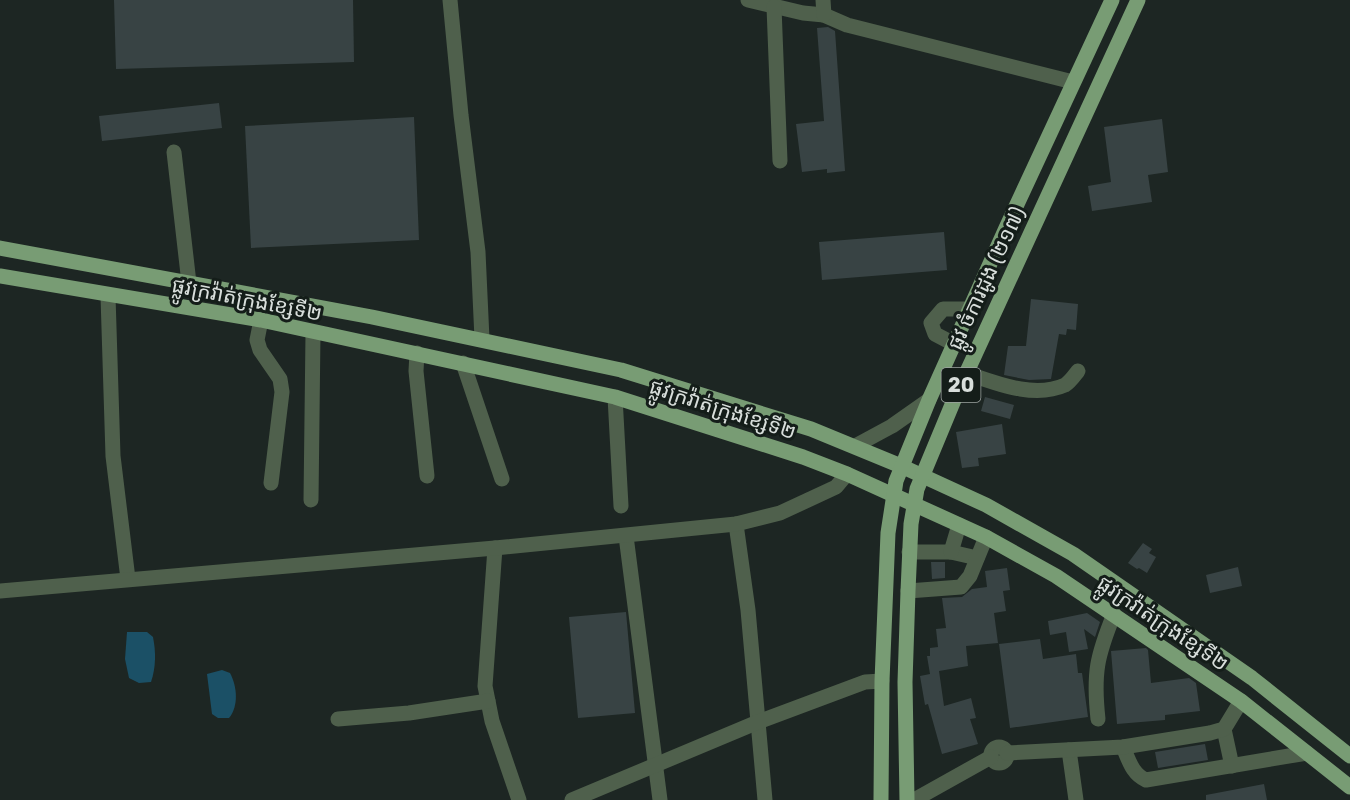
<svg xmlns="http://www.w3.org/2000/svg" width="1350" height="800" viewBox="0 0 1350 800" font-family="Rubik,'Noto Sans Khmer',sans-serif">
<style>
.water{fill:#1b5066}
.building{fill:#384344}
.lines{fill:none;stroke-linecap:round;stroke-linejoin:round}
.minor{stroke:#4f604c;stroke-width:15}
.major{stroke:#789c74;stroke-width:15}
.labels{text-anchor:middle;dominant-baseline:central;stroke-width:6;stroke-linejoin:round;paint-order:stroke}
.shield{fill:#141d19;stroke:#9da4a1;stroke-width:1.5}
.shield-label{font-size:20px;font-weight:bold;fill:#d8dedb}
.street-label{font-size:21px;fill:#d8dedb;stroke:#141d19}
</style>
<rect width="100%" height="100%" fill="#1d2623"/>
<g class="water">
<path d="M 127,632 L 147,632 L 153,637 C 156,652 156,667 151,682 L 139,683 L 129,678 L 125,659 Z"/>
<path d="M 222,670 L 230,673 C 237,686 239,706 229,718 L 218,718 L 212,714 L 207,674 Z"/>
</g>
<g class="building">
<path d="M 114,0 L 353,0 L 354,62 L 116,69 Z"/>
<path d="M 828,27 L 835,31 L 845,171 L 827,173 L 827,169 L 802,172 L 796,124 L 824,121 L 817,28 Z"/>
<path d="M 219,103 L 222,128 L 102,141 L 99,116 Z"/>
<path d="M 414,117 L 419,240 L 251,248 L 245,126 Z"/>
<path d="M 1162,119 L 1168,172 L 1148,175 L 1152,202 L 1092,211 L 1088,186 L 1111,182 L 1104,127 Z"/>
<path d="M 944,232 L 947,270 L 822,280 L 819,242 Z"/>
<path d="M 1031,299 L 1078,304 L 1076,330 L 1067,329 L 1066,335 L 1059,334 L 1051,379 L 1029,380 L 1004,375 L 1008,346 L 1026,346 Z"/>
<path d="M 985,397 L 1014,405 L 1010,419 L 981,411 Z"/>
<path d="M 1002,424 L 1006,454 L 978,458 L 979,466 L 962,468 L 956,432 Z"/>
<path d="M 1143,543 L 1152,549 L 1149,553 L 1156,557 L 1147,573 L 1139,568 L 1137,569 L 1128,563 Z"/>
<path d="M 931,562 L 945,562 L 945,578 L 932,579 Z"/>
<path d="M 1238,567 L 1242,586 L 1210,593 L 1206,575 Z"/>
<path d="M 1007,568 L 1010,590 L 1003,591 L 1006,611 L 994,613 L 998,643 L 966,646 L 968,666 L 939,671 L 944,706 L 971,698 L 976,718 L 970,719 L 978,744 L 942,754 L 928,704 L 925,705 L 920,676 L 930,674 L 927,656 L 930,656 L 930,648 L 938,647 L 936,629 L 946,628 L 942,598 L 962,597 L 972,589 L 987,587 L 985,571 Z"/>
<path d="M 626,612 L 635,713 L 578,718 L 569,617 Z"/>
<path d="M 1087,613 L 1100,622 L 1095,637 L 1084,629 L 1088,649 L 1069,652 L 1066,632 L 1050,635 L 1048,621 Z"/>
<path d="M 1040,639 L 1043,659 L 1076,654 L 1078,673 L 1082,673 L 1088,717 L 1010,728 L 999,644 Z"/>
<path d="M 1146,648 L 1148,650 L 1151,683 L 1189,678 L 1196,683 L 1200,711 L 1165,715 L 1165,720 L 1117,724 L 1111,651 Z"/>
<path d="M 1205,744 L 1208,760 L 1158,768 L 1155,752 Z"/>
<path d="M 1264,784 L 1267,800 L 1206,800 L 1206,795 Z"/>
</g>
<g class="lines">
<g class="minor">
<path d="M 450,0 L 461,115 L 478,252 L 482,339"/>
<path d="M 748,0 L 803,13 L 824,15 L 847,25 L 1073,82"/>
<path d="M 823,0 L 824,15"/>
<path d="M 774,7 L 780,161"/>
<path d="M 174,152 L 189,283"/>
<path d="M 108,296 L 113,456 L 128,579"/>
<path d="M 261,320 L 257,340 L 260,350 L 280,379 L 282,392 L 271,483"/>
<path d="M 954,344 L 935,334 L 931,323 L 943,309 L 970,309"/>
<path d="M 417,353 L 416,371 L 427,476"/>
<path d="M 463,363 L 502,479"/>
<path d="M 966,373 C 996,383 1034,399 1065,385 C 1070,382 1074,376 1078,371"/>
<path d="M 615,397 L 621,506"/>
<path d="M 855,446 L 892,426 L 929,400"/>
<path d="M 311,500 L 313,333"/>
<path d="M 736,524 L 748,610 L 765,800"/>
<path d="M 626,536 L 660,800"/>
<path d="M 495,548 L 485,686 L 492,721 L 519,800"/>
<path d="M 909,552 L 951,552 L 977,558"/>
<path d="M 951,552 L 959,525"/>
<path d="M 0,591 L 495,548 L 736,524 L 780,513 L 836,487 L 847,474"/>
<path d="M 908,591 L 961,587 L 970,576 L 986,537"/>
<path d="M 338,719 L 409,713 L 488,701"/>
<path d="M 1098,719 C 1093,673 1097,656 1114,614"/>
<path d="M 1224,729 L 1232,766"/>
<circle cx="999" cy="755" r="8"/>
<path d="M 1123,747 C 1129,760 1132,774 1146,780 L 1307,753"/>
<path d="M 1069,750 L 1076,800"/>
<path d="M 1007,753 L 1123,747 L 1210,733 L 1224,729 L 1241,701"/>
<path d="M 572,800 L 758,722 L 865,682 L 882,681"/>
<path d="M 914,800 L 991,757"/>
</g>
<g class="major">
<path d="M 0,248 L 372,317 L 621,370 L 811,429 L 901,466 L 986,505 L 1073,554 L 1252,678 L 1350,756"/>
<path d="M 0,276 L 261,320 L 615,397 L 803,457 L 847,474 L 986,537 L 1056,576 L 1241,701 L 1350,787"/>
<path d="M 881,800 L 882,681 L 888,533 L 896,481 L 929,400 L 1006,228 L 1112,0"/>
<path d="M 907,800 L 905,682 L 908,591 L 911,524 L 917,489 L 954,400 L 1138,0"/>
</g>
</g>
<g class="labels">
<rect class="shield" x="941.5" y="368" width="39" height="34" rx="4.5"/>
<g class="shield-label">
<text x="961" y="385">20</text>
</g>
<g class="street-label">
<text transform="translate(986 278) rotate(-65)">ផ្លូវ ចំការដូង (២១៧)</text>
<text transform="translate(247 299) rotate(11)">ផ្លូវក្រវ៉ាត់ក្រុងខ្សែទី២</text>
<text transform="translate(723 409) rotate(18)">ផ្លូវក្រវ៉ាត់ក្រុងខ្សែទី២</text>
<text transform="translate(1163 623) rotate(34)">ផ្លូវក្រវ៉ាត់ក្រុងខ្សែទី២</text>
</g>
</g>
</svg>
